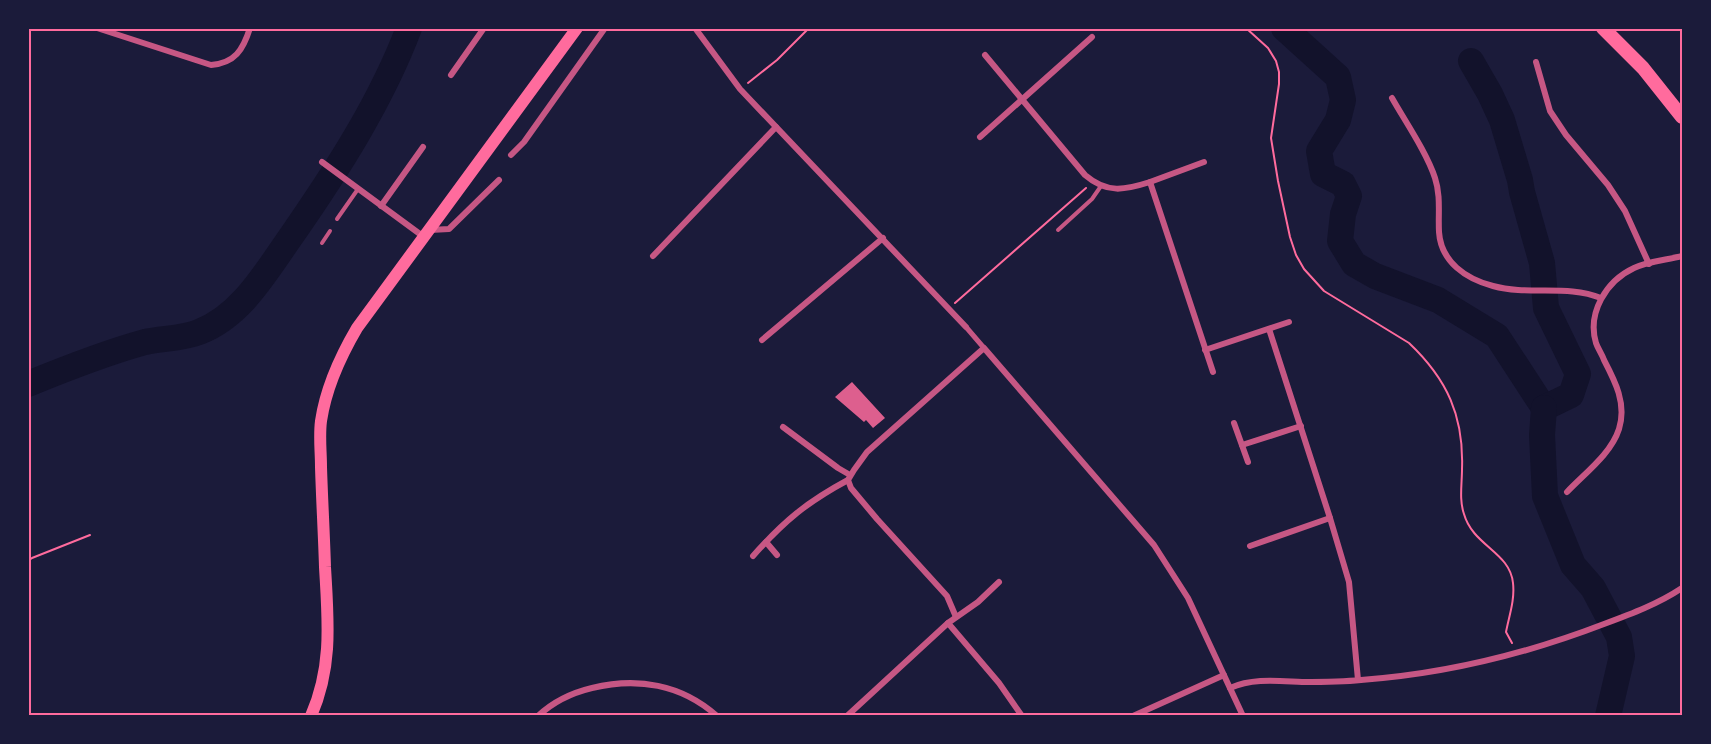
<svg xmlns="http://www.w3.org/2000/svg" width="1711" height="744" viewBox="0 0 1711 744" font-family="'Source Sans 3',sans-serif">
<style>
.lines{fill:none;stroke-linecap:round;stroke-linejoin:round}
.river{stroke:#12122b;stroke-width:26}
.building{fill:#dd5f8e}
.path{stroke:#ff6b9d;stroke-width:2}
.service{stroke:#c65784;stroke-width:4}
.pedestrian{stroke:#c65784;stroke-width:5}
.minor{stroke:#c65784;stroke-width:6}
.secondary{stroke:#ff6b9d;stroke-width:12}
.primary{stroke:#ff6b9d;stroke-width:14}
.neatline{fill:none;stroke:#ff6b9d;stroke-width:2}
</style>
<rect width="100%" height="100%" fill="#1b1b3a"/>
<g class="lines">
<g class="river">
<path d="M 1284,28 L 1338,77 L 1343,100 L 1338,120 L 1319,151 L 1323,174 L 1343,184 L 1349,196 L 1343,214 L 1340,241 L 1354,264 L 1375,276 L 1438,300 L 1497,336 L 1544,408"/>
<path d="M 1471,61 L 1490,94 L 1502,120 L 1520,180 L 1522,192 L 1542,263 L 1546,308 L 1578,374 L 1571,395 L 1544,408"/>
<path d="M 28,384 C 67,368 105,353 145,342 C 162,338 182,339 199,332 C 242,316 267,270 292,235 C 337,170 381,102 409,28"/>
<path d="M 1544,408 L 1542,435 L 1545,496 L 1573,565 L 1593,588 L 1619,637 L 1622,656 L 1608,716"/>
</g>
</g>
<path class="building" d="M 852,382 L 885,418 L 873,428 L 866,420 L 864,422 L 835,397 Z"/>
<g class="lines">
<g class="path">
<path d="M 1246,28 L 1268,48 L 1276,61 L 1279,72 L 1279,84 L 1271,138 L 1278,181 L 1290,237 L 1296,255 L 1304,269 L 1324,291 L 1409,343 C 1447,379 1464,416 1462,469 C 1462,484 1459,500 1464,514 C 1473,546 1510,552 1513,583 C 1515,600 1509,616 1506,632 L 1512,643"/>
<path d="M 748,83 L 777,60 L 809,28"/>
<path d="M 955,303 L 1086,188"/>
<path d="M 28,561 L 32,558 L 90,535"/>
</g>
<g class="service">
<path d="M 337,219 L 358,189"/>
<path d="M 1058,230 L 1092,199 L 1101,186"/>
<path d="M 322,243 L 330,231"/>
</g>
<path class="pedestrian" d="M 966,327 L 984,348"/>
<g class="minor">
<path d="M 97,28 L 211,65 C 235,63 243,50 250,28"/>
<path d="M 695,28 L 740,89 L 966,327"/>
<path d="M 985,55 L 1085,175 C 1107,194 1125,190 1150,182 L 1213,372"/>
<path d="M 1536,62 L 1550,111 L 1566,135 L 1608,185 L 1625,211 L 1649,264"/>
<path d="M 451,75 L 484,28"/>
<path d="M 1392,98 C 1405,121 1427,153 1435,178 C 1441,196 1438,214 1439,232 C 1441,262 1466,279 1493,286 C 1529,296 1567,284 1601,298"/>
<path d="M 980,137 L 1092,37"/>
<path d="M 511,155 L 524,142 L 605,28"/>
<path d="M 322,162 L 424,237"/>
<path d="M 1150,182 L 1204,162"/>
<path d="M 381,206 L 423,147"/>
<path d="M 430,230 L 449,229 L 499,180"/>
<path d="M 653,256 L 776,127"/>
<path d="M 1269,329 L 1330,518 L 1349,582 L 1358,680"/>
<path d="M 762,340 L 883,238"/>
<path d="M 1205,350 L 1289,322"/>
<path d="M 1234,423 L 1248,462"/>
<path d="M 783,427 L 838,468 L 850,475"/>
<path d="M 1242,445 L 1301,426"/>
<path d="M 1567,492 C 1585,473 1611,454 1619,429 C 1627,404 1615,381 1604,360 C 1602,354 1598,349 1596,343 C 1587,313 1606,281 1634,268 C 1649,261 1667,260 1682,256"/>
<path d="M 766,542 L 777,555"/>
<path d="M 1250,546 L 1330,518"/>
<path d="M 753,556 C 784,521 807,502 848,480"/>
<path d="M 956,617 L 947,596 L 877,519 L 851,488 L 848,480 L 854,470 L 867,452 L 984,348 L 1154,545 L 1188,598 L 1243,716"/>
<path d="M 948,623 L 999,683 L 1022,716"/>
<path d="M 1230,688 C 1253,678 1277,681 1302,682 C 1322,682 1341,682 1361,680 C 1444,674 1526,654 1604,624 C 1631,614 1658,604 1682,588"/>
<path d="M 538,716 C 554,701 571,693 592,688 C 637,677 681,684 717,716"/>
<path d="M 847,716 L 948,623 L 978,602 L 999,582"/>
<path d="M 1133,716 L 1224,675"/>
</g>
<path class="secondary" d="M 311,716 C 333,666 328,620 325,567 C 324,534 322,500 321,467 C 321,452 319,436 321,421 C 326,387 340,357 357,328 L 577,28"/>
<path class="primary" d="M 1603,28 L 1643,68 L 1682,117"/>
</g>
<rect width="1711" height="744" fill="none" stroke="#1b1b3a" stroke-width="60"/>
<rect x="30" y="30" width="1651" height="684" class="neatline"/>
</svg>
